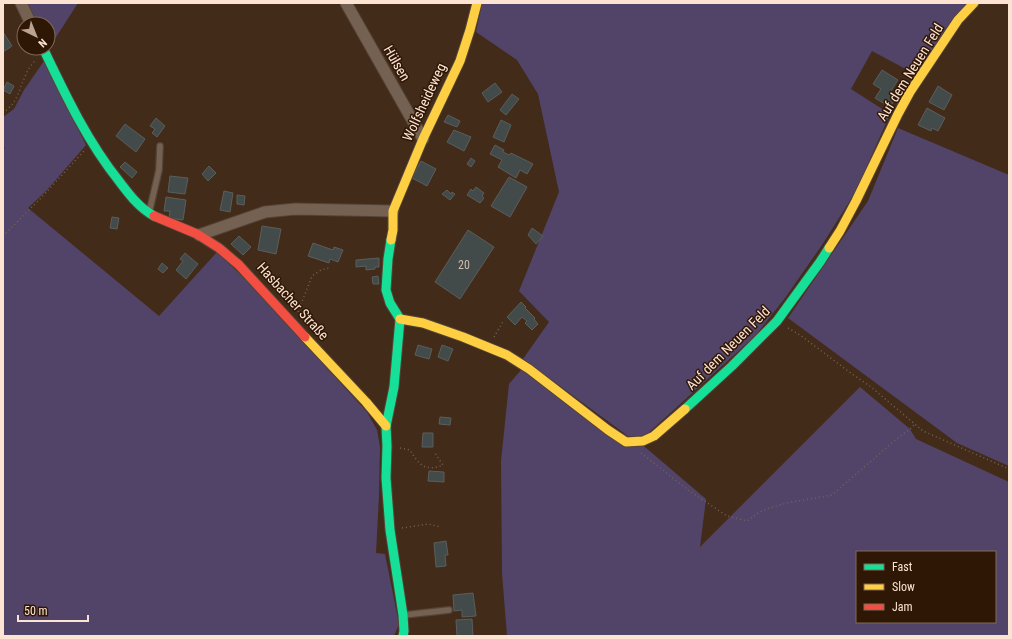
<svg xmlns="http://www.w3.org/2000/svg" width="1012" height="639" viewBox="0 0 1012 639" font-family="'Roboto Condensed',sans-serif">
<style>
.green{fill:#524469;fill-rule:evenodd}
.building{fill:#434b4a;stroke:#5a5e5d}
.lines{fill:none;stroke-linecap:round;stroke-linejoin:round}
.lane-casing{stroke:#554437;stroke-width:8}
.street-casing{stroke:#554437;stroke-width:13}
.fast-casing{stroke:#554437;stroke-width:11}
.slow-casing{stroke:#554437;stroke-width:11}
.jam-casing{stroke:#554437;stroke-width:11}
.path{stroke:#756255;stroke-width:1.5;stroke-dasharray:1 3;stroke-linecap:butt}
.lane{stroke:#756151;stroke-width:5.5}
.street{stroke:#756151;stroke-width:11}
.fast{stroke:#16e098;stroke-width:9}
.slow{stroke:#ffcf43;stroke-width:9}
.jam{stroke:#f24e42;stroke-width:9}
.labels{text-anchor:middle;dominant-baseline:central;stroke-width:3;stroke-linejoin:round;paint-order:stroke}
.number-label{font-size:12px;fill:#cebdaf}
.street-label{font-size:14px;fill:#fde3d1;stroke:#2f1706}
</style>
<rect width="100%" height="100%" fill="#422b19"/>
<g class="green">
<path d="M 26,3 L 78,3 L 49,48 L 48,47 L 48,24 L 36,24 Z"/>
<path d="M 482,3 L 967,3 L 915,74 L 872,51 L 851,89 L 890,114 L 856,191 L 822,245 L 785,298 L 756,335 L 645,436 L 628,436 L 523,359 L 549,322 L 519,291 L 559,192 L 538,94 L 517,60 L 476,32 Z"/>
<path d="M 44,61 L 86,145 L 47,190 L 28,208 L 159,316 L 217,252 L 246,280 L 367,412 L 377,430 L 380,447 L 379,496 L 376,553 L 385,554 L 399,624 L 394,636 L 3,636 L 3,150 L 5,148 L 3,146 L 3,117 L 14,109 L 24,90 Z"/>
<path d="M 898,128 L 1009,175 L 1009,466 L 957,443 L 788,318 L 868,201 Z"/>
<path d="M 521,370 L 645,447 L 706,499 L 700,547 L 860,387 L 910,429 L 916,439 L 1009,482 L 1009,636 L 507,636 L 502,573 L 501,461 L 509,384 ZM 857,552 L 995,552 L 995,622 L 857,622 Z"/>
</g>
<g class="building">
<path d="M 3,32 L 12,46 L 3,52 Z"/>
<path d="M 882,70 L 898,80 L 889,94 L 896,98 L 890,107 L 875,98 L 881,89 L 873,84 Z"/>
<path d="M 7,82 L 14,86 L 10,94 L 3,90 Z"/>
<path d="M 495,83 L 502,92 L 488,102 L 482,93 Z"/>
<path d="M 938,86 L 952,95 L 944,110 L 929,102 Z"/>
<path d="M 512,94 L 519,99 L 506,115 L 500,110 Z"/>
<path d="M 927,108 L 945,118 L 938,131 L 932,128 L 931,131 L 918,125 Z"/>
<path d="M 448,115 L 460,121 L 457,127 L 444,122 Z"/>
<path d="M 156,118 L 165,126 L 157,137 L 152,133 L 155,129 L 150,126 Z"/>
<path d="M 501,120 L 511,125 L 504,142 L 493,137 Z"/>
<path d="M 125,124 L 145,139 L 136,152 L 116,136 Z"/>
<path d="M 454,130 L 471,137 L 464,151 L 447,142 Z"/>
<path d="M 495,145 L 504,150 L 503,152 L 509,155 L 511,153 L 533,164 L 527,174 L 520,170 L 516,178 L 498,167 L 502,160 L 490,154 Z"/>
<path d="M 471,158 L 475,161 L 471,167 L 467,164 Z"/>
<path d="M 421,161 L 436,169 L 427,186 L 412,178 Z"/>
<path d="M 125,162 L 137,172 L 132,178 L 120,167 Z"/>
<path d="M 209,166 L 216,173 L 208,181 L 202,174 Z"/>
<path d="M 170,176 L 188,178 L 185,194 L 168,192 Z"/>
<path d="M 509,177 L 527,187 L 510,217 L 491,206 Z"/>
<path d="M 476,187 L 484,193 L 482,196 L 484,198 L 480,203 L 467,195 L 471,189 L 473,191 Z"/>
<path d="M 447,190 L 451,194 L 452,192 L 455,194 L 450,200 L 442,194 Z"/>
<path d="M 224,191 L 233,193 L 230,212 L 220,210 Z"/>
<path d="M 237,195 L 245,196 L 244,205 L 237,204 Z"/>
<path d="M 166,197 L 186,200 L 183,220 L 169,218 L 170,211 L 164,211 Z"/>
<path d="M 112,217 L 119,218 L 117,229 L 110,228 Z"/>
<path d="M 262,226 L 281,229 L 276,254 L 258,250 Z"/>
<path d="M 532,228 L 543,236 L 536,244 L 528,235 Z"/>
<path d="M 468,230 L 494,247 L 460,299 L 435,282 Z"/>
<path d="M 239,236 L 251,247 L 243,255 L 231,244 Z"/>
<path d="M 313,243 L 333,250 L 334,247 L 343,250 L 338,262 L 330,259 L 329,263 L 308,256 Z"/>
<path d="M 185,253 L 198,264 L 186,279 L 176,270 L 183,261 L 180,259 Z"/>
<path d="M 379,258 L 379,267 L 375,267 L 375,269 L 366,270 L 366,266 L 356,267 L 356,260 Z"/>
<path d="M 162,263 L 168,268 L 163,273 L 158,269 Z"/>
<path d="M 378,276 L 379,284 L 373,284 L 372,277 Z"/>
<path d="M 521,302 L 526,307 L 525,308 L 535,318 L 534,319 L 538,324 L 532,330 L 525,323 L 527,321 L 522,317 L 515,325 L 507,317 Z"/>
<path d="M 418,345 L 432,349 L 429,359 L 415,355 Z"/>
<path d="M 442,345 L 453,349 L 448,361 L 438,357 Z"/>
<path d="M 440,417 L 451,418 L 450,425 L 439,424 Z"/>
<path d="M 423,433 L 433,433 L 433,447 L 422,447 Z"/>
<path d="M 429,471 L 444,472 L 444,482 L 428,481 Z"/>
<path d="M 446,541 L 448,555 L 445,555 L 446,566 L 436,567 L 434,543 Z"/>
<path d="M 473,593 L 476,616 L 462,617 L 462,610 L 454,611 L 453,595 Z"/>
<path d="M 472,619 L 473,636 L 457,636 L 456,620 Z"/>
</g>
<g class="lines">
<g class="lane-casing">
<g id="lane">
<path d="M 149,213 L 159,170 L 160,146"/>
<path d="M 404,615 L 449,610"/>
</g>
</g>
<g class="street-casing">
<g id="street">
<path d="M 21,3 L 31,24"/>
<path d="M 346,3 L 423,139"/>
<path d="M 199,235 L 265,212 L 295,209 L 393,211"/>
</g>
</g>
<g class="fast-casing">
<g id="fast">
<path d="M 43,48 C 65,94 87,141 119,181 C 129,194 139,208 154,216"/>
<path d="M 391,240 L 388,259 L 386,290 L 390,303 L 400,319 L 394,387 L 386,426 L 387,446 L 386,478 L 390,530 L 403,615 L 404,631 L 403,636"/>
<path d="M 685,409 L 732,366 L 777,321 L 820,262 L 829,248"/>
</g>
</g>
<g class="slow-casing">
<g id="slow">
<path d="M 391,240 L 393,230 L 393,211 L 423,139 L 460,61 L 470,30 L 477,3"/>
<path d="M 829,248 L 840,231 L 856,201 L 898,114 L 910,92 L 958,20 L 974,3"/>
<path d="M 400,319 L 423,323 L 463,337 L 507,355 L 529,369 L 608,430 L 626,442 L 643,441 L 654,436 L 685,409"/>
<path d="M 305,337 L 366,402 L 386,426"/>
</g>
</g>
<g class="jam-casing">
<path id="jam" d="M 154,216 L 197,234 L 219,248 L 239,265 L 305,337"/>
</g>
<g class="path">
<path d="M 3,113 C 7,110 11,106 14,102 C 22,89 24,71 35,61"/>
<path d="M 3,236 L 40,199 L 84,151"/>
<path d="M 298,312 L 312,276 L 321,270 L 329,268"/>
<path d="M 788,328 L 800,335 L 852,374 L 871,387 L 923,431 L 1009,469"/>
<path d="M 494,337 L 504,320"/>
<path d="M 400,448 L 410,450 C 419,465 425,472 443,465 L 435,453"/>
<path d="M 641,453 L 688,490 L 727,516 L 747,521 L 758,513 L 769,508 L 787,503 L 832,495 L 894,441 L 910,429 L 915,424"/>
<path d="M 402,528 L 428,524 L 441,527"/>
</g>
<use href="#lane" class="lane"/>
<use href="#street" class="street"/>
<use href="#fast" class="fast"/>
<use href="#slow" class="slow"/>
<use href="#jam" class="jam"/>
</g>
<g class="labels">
<g class="number-label">
<text x="464" y="265">20</text>
</g>
<g class="street-label">
<text transform="translate(397 63) rotate(60)">Hülsen</text>
<text transform="translate(910 72) rotate(-58)">Auf dem Neuen Feld</text>
<text transform="translate(424 102) rotate(-65)">Wolfsheideweg</text>
<text transform="translate(293 301) rotate(48)">Hasbacher Straße</text>
<text transform="translate(728 348) rotate(-45)">Auf dem Neuen Feld</text>
</g>
</g>
<rect width="1012" height="639" fill="none" stroke="#fde3d1" stroke-width="8"/>
<rect x="856" y="551" width="140" height="72" fill="#2f1706" stroke="#816957"/>
<rect x="864" y="564" width="20" height="6" fill="#16e098" stroke="#816957"/>
<text x="892" y="571" font-size="12" fill="#fde3d1">Fast</text>
<rect x="864" y="584" width="20" height="6" fill="#ffcf43" stroke="#816957"/>
<text x="892" y="591" font-size="12" fill="#fde3d1">Slow</text>
<rect x="864" y="604" width="20" height="6" fill="#f24e42" stroke="#816957"/>
<text x="892" y="611" font-size="12" fill="#fde3d1">Jam</text>
<g transform="translate(36 36) rotate(137)"><circle r="19" fill="#2f1706" stroke="#816957"/>
<path d="M0-3L7 15L0 10L-7 15Z" fill="#bca391"/>
<text y="-6" font-size="11" font-weight="bold" text-anchor="middle" fill="#fde3d1">N</text>
</g>
<path d="M18 615v6h70v-6" fill="none" stroke="#fde3d1" stroke-width="2"/>
<text x="24" y="615" font-size="12" fill="#fde3d1" stroke="#2f1706" stroke-width="3" paint-order="stroke">50 m</text>
</svg>
